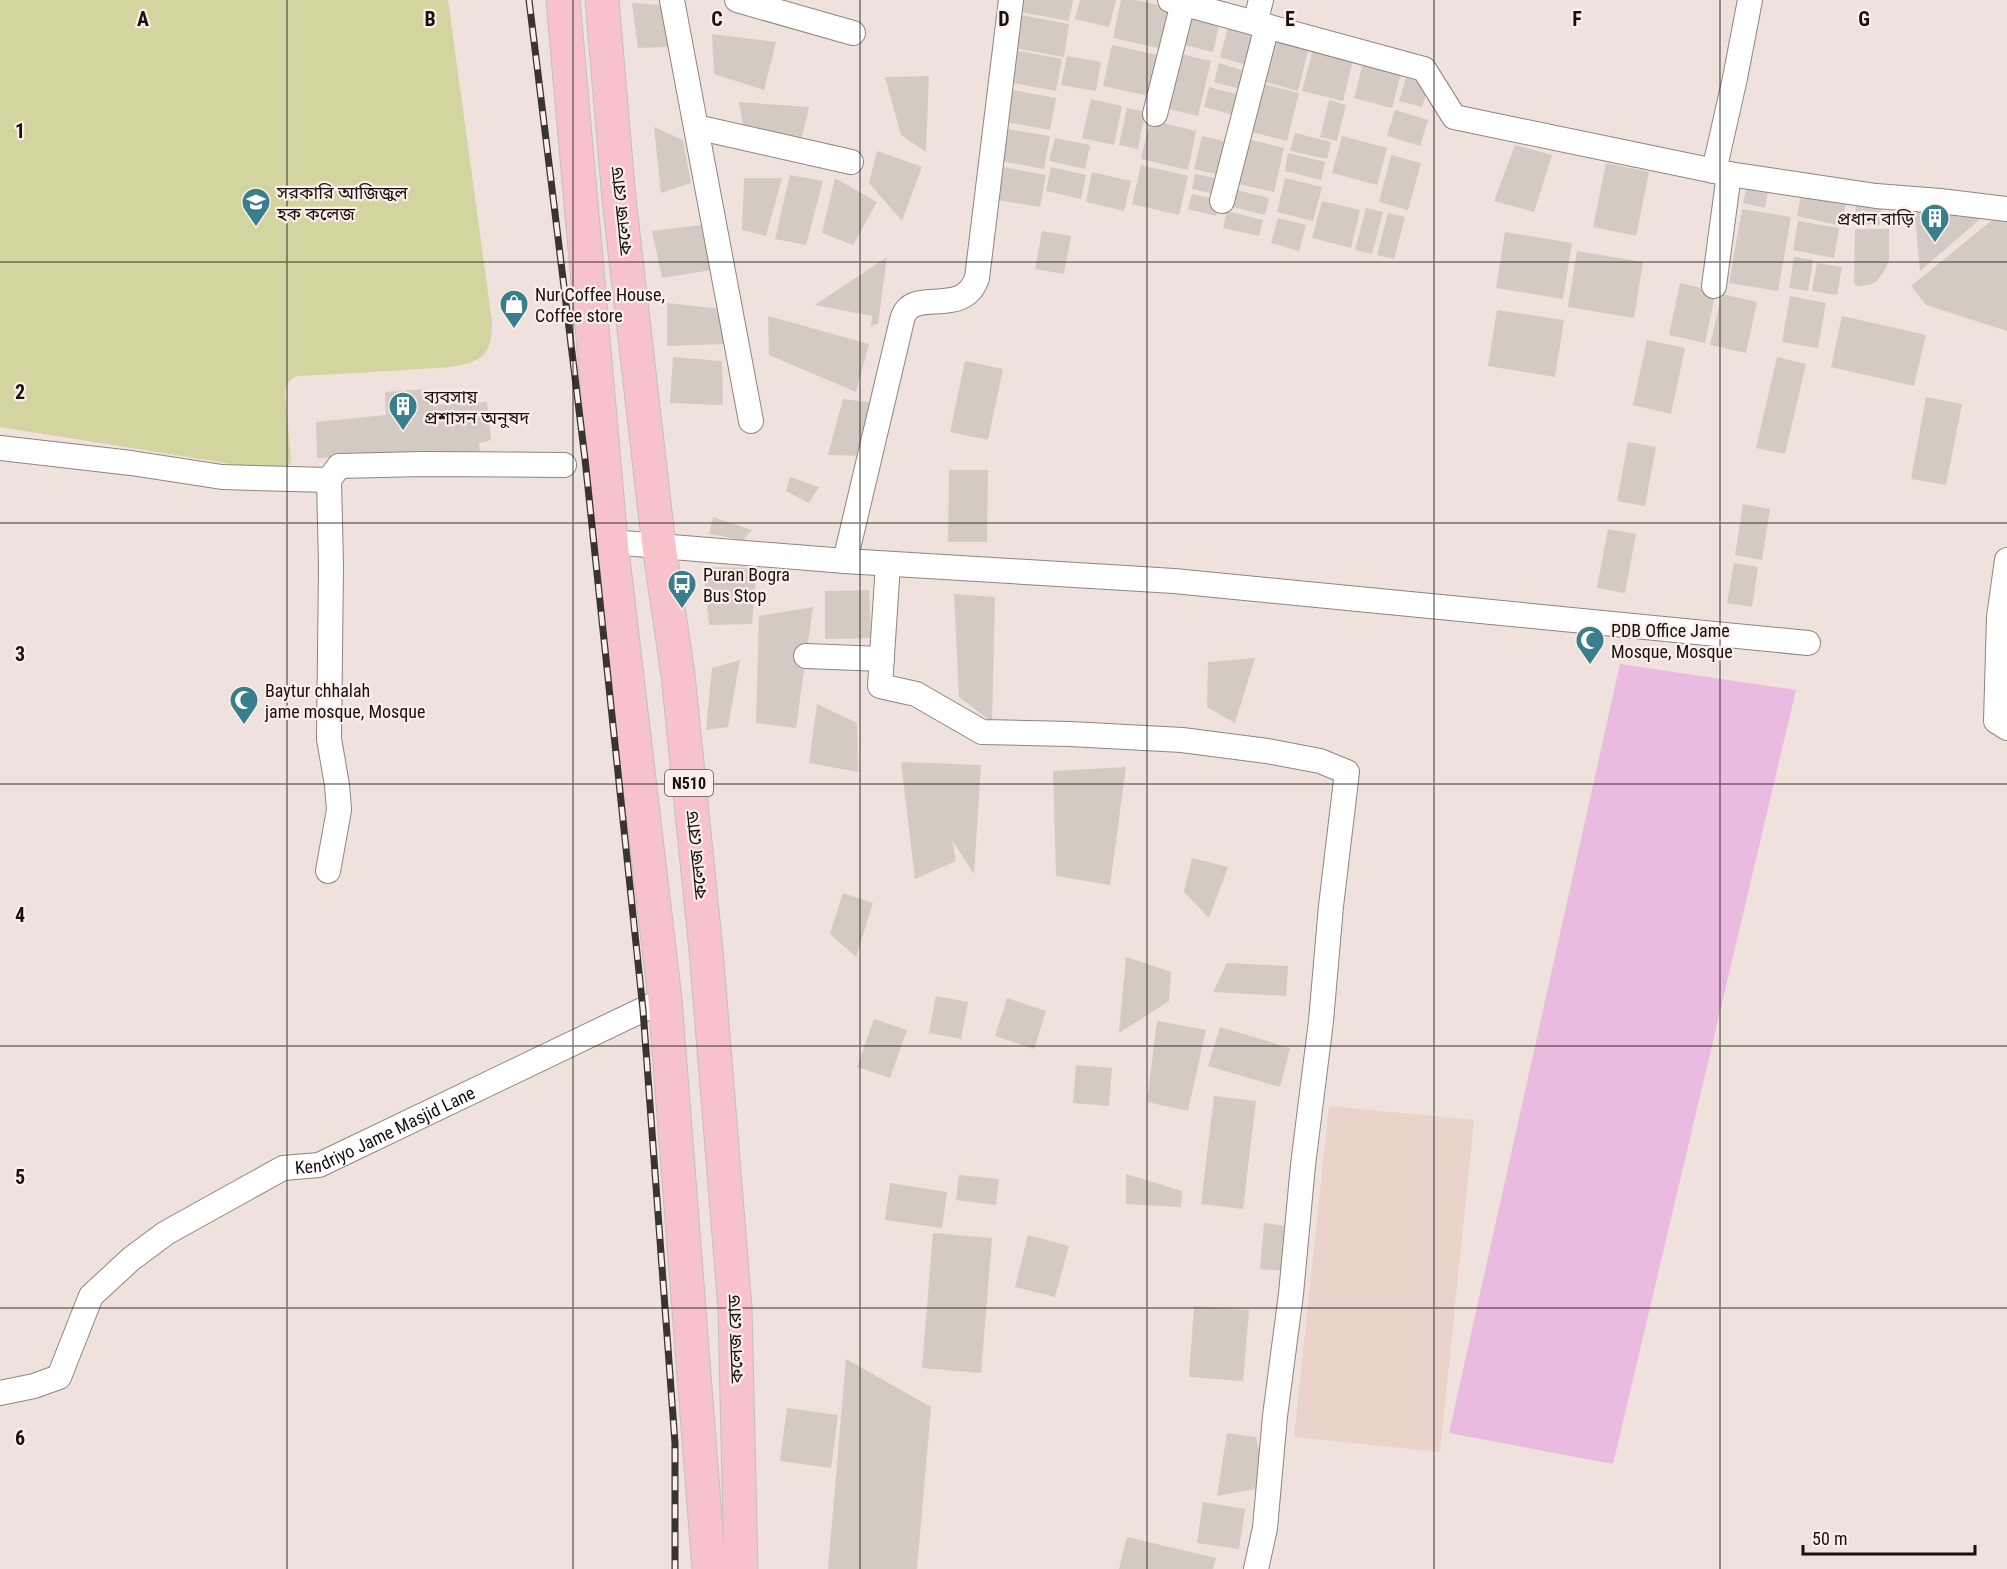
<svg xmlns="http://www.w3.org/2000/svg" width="2007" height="1569" viewBox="0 0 2007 1569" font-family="'Roboto Condensed','Noto Sans Bengali',sans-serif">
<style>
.built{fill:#e9d3cb}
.green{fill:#d2d59f}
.water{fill:#ebbae0}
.building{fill:#d3cbc1}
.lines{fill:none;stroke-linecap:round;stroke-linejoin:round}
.minor-casing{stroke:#90847f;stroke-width:26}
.highway-casing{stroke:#c2c1c1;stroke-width:35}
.minor{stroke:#fff;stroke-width:24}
.highway{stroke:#f7c2ca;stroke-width:33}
.rail-casing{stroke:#3a3431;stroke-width:7}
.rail{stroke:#fceee9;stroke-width:4.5;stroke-dasharray:14;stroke-linecap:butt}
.grid{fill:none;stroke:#16110f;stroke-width:1.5;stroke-opacity:0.55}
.labels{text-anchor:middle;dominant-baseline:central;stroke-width:4.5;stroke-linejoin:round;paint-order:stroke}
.shield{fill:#fceee9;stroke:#5b5350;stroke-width:1.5}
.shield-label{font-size:16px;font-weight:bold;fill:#16110f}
.poi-label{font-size:18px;fill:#16110f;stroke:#fceee9;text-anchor:start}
.street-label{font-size:18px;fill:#16110f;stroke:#fceee9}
.grid-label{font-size:20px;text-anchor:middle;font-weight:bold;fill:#16110f;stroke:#fceee9;stroke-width:4.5;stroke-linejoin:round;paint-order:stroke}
</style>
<rect width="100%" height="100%" fill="#efe1dc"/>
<path class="built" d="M 1329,1106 L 1474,1120 L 1440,1452 L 1294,1437 Z"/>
<path class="green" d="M 0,0 L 448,0 L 492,322 C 492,335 491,352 478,359 C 462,368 437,368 418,369 C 378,372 338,374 297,376 C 289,379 286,384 285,392 L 291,461 L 289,465 L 280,467 L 238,465 L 0,427 Z"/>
<path class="water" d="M 1620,664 L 1796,690 L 1613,1464 L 1449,1433 Z"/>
<g class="building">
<path d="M 1023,0 L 1073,0 L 1069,21 L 1020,12 Z"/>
<path d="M 1080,0 L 1116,0 L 1109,27 L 1075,19 Z"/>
<path d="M 1121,0 L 1135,0 L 1172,8 L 1163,49 L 1113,38 Z"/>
<path d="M 632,3 L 664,5 L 668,47 L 638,48 Z"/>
<path d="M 1184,12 L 1220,21 L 1213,52 L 1177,43 Z"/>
<path d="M 1021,15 L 1069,24 L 1064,57 L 1014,48 Z"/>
<path d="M 1229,24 L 1258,33 L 1249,66 L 1220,57 Z"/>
<path d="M 1270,32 L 1310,42 L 1298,91 L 1258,80 Z"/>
<path d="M 712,34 L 776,42 L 764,90 L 714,74 Z"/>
<path d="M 1315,42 L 1355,52 L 1343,101 L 1302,91 Z"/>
<path d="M 1112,45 L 1162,56 L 1153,97 L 1103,86 Z"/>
<path d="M 1014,50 L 1062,59 L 1056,91 L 1008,82 Z"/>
<path d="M 1172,52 L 1211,61 L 1198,116 L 1159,107 Z"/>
<path d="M 1067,56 L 1101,62 L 1096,91 L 1061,85 Z"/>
<path d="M 1364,59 L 1402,69 L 1392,108 L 1354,98 Z"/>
<path d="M 1219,63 L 1248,72 L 1244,90 L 1214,82 Z"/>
<path d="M 929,76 L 926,152 L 901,135 L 885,77 Z"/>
<path d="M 1406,78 L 1429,84 L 1422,107 L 1399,101 Z"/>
<path d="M 1259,83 L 1299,93 L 1287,141 L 1247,131 Z"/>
<path d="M 1209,87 L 1244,96 L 1238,116 L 1204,107 Z"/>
<path d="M 1007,89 L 1056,98 L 1050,130 L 1001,121 Z"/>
<path d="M 1091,99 L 1122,106 L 1114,145 L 1082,138 Z"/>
<path d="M 1329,100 L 1346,105 L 1337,141 L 1320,137 Z"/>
<path d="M 739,102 L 809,107 L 801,141 L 743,125 Z"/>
<path d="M 1127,108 L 1145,112 L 1138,149 L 1119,145 Z"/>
<path d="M 1395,110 L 1428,120 L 1420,146 L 1387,136 Z"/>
<path d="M 1150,120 L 1196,131 L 1188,170 L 1141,159 Z"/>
<path d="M 654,127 L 683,140 L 691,183 L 661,193 Z"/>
<path d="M 1001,128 L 1050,136 L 1044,169 L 995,160 Z"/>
<path d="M 1295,133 L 1331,142 L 1327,159 L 1290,151 Z"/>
<path d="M 1202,136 L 1228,142 L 1220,175 L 1194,169 Z"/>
<path d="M 1342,136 L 1387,148 L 1377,185 L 1332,173 Z"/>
<path d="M 1055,138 L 1090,145 L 1085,169 L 1049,161 Z"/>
<path d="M 1244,138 L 1284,148 L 1274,192 L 1234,183 Z"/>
<path d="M 1515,145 L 1552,155 L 1534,212 L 1494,201 Z"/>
<path d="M 877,151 L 922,167 L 902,221 L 869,183 Z"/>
<path d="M 1288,153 L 1325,162 L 1321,180 L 1285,171 Z"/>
<path d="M 1391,155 L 1421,163 L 1408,210 L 1379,202 Z"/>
<path d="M 1606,163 L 1649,172 L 1636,236 L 1593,227 Z"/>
<path d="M 1141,165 L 1188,176 L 1179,215 L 1132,204 Z"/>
<path d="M 997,166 L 1046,175 L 1040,207 L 991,199 Z"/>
<path d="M 1051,167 L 1086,175 L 1081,199 L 1046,191 Z"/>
<path d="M 1092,172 L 1131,181 L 1124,211 L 1086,202 Z"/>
<path d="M 1195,174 L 1223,180 L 1219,195 L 1192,189 Z"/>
<path d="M 790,175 L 823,181 L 806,245 L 775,239 Z"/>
<path d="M 744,178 L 782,178 L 766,236 L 742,230 Z"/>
<path d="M 835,178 L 877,202 L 853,245 L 822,233 Z"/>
<path d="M 1285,178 L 1322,187 L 1313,221 L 1277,212 Z"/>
<path d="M 1748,181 L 1769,185 L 1765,208 L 1743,203 Z"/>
<path d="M 1233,189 L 1269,198 L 1265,215 L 1229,206 Z"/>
<path d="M 1802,189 L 1847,198 L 1841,226 L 1797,216 Z"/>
<path d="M 1192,194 L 1219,200 L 1216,216 L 1188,209 Z"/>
<path d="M 1857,197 L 1882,200 L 1880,225 L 1854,223 Z"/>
<path d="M 1322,201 L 1360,210 L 1351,248 L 1312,238 Z"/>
<path d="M 1914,205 L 1986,214 L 1920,271 Z"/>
<path d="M 1366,208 L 1383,212 L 1372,254 L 1355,250 Z"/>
<path d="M 1742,209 L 1791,217 L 1778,291 L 1729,283 Z"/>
<path d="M 1227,211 L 1263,220 L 1259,236 L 1223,228 Z"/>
<path d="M 1388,213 L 1405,217 L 1394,259 L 1377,255 Z"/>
<path d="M 1996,217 L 2007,221 L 2007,331 L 1926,305 L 1911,286 Z"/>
<path d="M 1278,218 L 1306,225 L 1299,251 L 1271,243 Z"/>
<path d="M 1798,221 L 1839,228 L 1834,258 L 1793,250 Z"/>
<path d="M 702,225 L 712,270 L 662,278 L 652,231 Z"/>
<path d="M 1855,229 L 1889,229 L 1889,260 L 1885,270 L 1876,282 L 1868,285 L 1859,286 L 1854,284 Z"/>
<path d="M 1042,231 L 1071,236 L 1064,274 L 1035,269 Z"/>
<path d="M 1505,232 L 1572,243 L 1563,299 L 1496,288 Z"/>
<path d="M 1577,251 L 1643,262 L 1634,318 L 1568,307 Z"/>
<path d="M 887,257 L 878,324 L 871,326 L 872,316 L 815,305 Z"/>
<path d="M 1794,257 L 1813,260 L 1808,291 L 1789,288 Z"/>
<path d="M 1817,263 L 1842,267 L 1837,295 L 1812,291 Z"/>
<path d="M 1680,283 L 1716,291 L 1705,343 L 1669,335 Z"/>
<path d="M 1722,294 L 1757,302 L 1746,353 L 1710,345 Z"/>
<path d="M 1790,296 L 1826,303 L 1818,348 L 1782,342 Z"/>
<path d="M 667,303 L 722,309 L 723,344 L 667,346 Z"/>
<path d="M 1497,310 L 1564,320 L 1555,377 L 1488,366 Z"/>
<path d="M 768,316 L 869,344 L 856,392 L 769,355 Z"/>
<path d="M 1842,316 L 1926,335 L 1914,386 L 1831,367 Z"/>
<path d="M 1647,340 L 1685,348 L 1671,414 L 1633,405 Z"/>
<path d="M 673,357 L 722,361 L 723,405 L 670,403 Z"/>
<path d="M 1777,357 L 1806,364 L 1785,454 L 1756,448 Z"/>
<path d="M 965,361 L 1003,369 L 988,440 L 950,432 Z"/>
<path d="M 428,389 L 429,405 L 487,402 L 491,440 L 479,443 L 480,453 L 317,458 L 316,422 L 386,415 L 385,392 Z"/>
<path d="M 1926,397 L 1962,404 L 1946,485 L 1911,479 Z"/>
<path d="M 843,399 L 876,403 L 863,456 L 828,455 Z"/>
<path d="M 1628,442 L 1656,447 L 1645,506 L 1617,501 Z"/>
<path d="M 949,470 L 988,470 L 987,542 L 948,542 Z"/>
<path d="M 790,477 L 819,487 L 809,503 L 786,491 Z"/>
<path d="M 1743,504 L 1770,509 L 1762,560 L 1735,555 Z"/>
<path d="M 713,517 L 752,530 L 743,540 L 709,534 Z"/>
<path d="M 1608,529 L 1636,534 L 1625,593 L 1597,588 Z"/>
<path d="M 1734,563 L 1758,567 L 1752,607 L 1727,603 Z"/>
<path d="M 703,567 L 757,568 L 752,624 L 709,625 Z"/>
<path d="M 869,590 L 871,638 L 825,639 L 825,591 Z"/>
<path d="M 954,594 L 995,597 L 992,722 L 959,697 Z"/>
<path d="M 813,607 L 796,728 L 756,723 L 759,616 Z"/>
<path d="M 1255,658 L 1235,723 L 1207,707 L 1208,662 Z"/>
<path d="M 740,660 L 728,727 L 706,730 L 712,668 Z"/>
<path d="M 817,704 L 857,723 L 858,772 L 809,763 Z"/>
<path d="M 901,762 L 981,765 L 974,874 L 952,840 L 956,861 L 915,879 Z"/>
<path d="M 1126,767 L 1110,885 L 1056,876 L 1053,771 Z"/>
<path d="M 1192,858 L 1228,867 L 1209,918 L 1184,892 Z"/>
<path d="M 843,893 L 873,903 L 856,957 L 830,934 Z"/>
<path d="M 1126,957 L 1171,972 L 1169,1001 L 1119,1033 Z"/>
<path d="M 1227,963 L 1288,966 L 1286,996 L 1213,992 Z"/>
<path d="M 936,996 L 968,1002 L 961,1039 L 929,1033 Z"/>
<path d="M 1007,998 L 1046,1011 L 1034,1049 L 995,1036 Z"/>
<path d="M 874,1019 L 907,1030 L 890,1078 L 857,1067 Z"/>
<path d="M 1157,1021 L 1206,1030 L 1188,1111 L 1147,1102 Z"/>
<path d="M 1220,1027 L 1290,1048 L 1280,1087 L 1208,1066 Z"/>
<path d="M 1076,1065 L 1112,1068 L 1109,1106 L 1073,1103 Z"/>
<path d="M 1214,1096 L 1256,1101 L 1243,1209 L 1201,1204 Z"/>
<path d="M 1126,1174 L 1182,1191 L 1181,1207 L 1126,1204 Z"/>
<path d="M 959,1175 L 999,1179 L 996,1205 L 956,1200 Z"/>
<path d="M 890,1183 L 947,1192 L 942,1228 L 885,1220 Z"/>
<path d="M 1264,1223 L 1288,1226 L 1285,1271 L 1260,1269 Z"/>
<path d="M 933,1233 L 992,1238 L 981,1373 L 922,1368 Z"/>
<path d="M 1028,1235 L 1069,1246 L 1055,1297 L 1015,1287 Z"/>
<path d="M 1194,1306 L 1249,1310 L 1243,1381 L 1189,1377 Z"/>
<path d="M 846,1359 L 931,1407 L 917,1569 L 828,1569 Z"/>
<path d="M 787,1408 L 838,1415 L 831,1468 L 780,1461 Z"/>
<path d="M 1227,1433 L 1256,1437 L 1266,1487 L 1217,1496 Z"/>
<path d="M 1203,1502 L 1245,1509 L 1239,1549 L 1197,1543 Z"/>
<path d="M 1127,1537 L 1216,1558 L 1213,1569 L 1119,1569 Z"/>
</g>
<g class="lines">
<g class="minor-casing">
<g id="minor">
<path d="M 672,0 L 751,421"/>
<path d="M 737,0 L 853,33"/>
<path d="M 1170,0 L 1424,69 L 1454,117 L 1729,174 L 1876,196 L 1940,201 L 2007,209"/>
<path d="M 1255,23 L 1261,0"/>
<path d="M 1155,114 L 1183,3"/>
<path d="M 696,127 L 851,162"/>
<path d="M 1714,171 L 1735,78 L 1750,0"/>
<path d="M 1222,201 L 1267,26"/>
<path d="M 1714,286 L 1729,174"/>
<path d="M 0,448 L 131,463 L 222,477 L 329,480 L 339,466 L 423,464 L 564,465"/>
<path d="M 611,542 L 845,561 L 1174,581 L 1808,643"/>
<path d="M 2007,560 L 1999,617 L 1996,721 L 2007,728"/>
<path d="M 845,561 L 902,320 C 903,317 904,313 906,311 C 920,291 964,316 977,278 L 1011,0"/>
<path d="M 888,564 L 880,686 L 916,694 L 982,732 L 1070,734 L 1182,740 L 1267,751 L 1320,761 L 1347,772 L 1331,906 L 1321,1021 L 1303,1165 L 1291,1294 L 1275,1416 L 1265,1528 L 1256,1569"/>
<path d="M 806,656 L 882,659"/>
<path d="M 328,871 L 339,810 L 337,785 L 329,739 L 331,565 L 329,480"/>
<path id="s1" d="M 0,1393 L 34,1386 L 59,1377 L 91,1296 L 131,1259 L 166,1233 L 283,1168 L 319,1165 L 665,999"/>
</g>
</g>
<g class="highway-casing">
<g id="highway">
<path d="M 563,0 L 611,542 L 665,999 L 709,1569"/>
<path d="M 602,0 L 619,199 L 659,546 L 678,675 L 706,950 L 735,1308 L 741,1569"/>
</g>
</g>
<use href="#minor" class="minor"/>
<use href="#highway" class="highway"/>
<g class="rail-casing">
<path id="rail" d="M 529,0 L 585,459 L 643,1010 L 675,1443 L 675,1569"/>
</g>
<use href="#rail" class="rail"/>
</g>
<path class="grid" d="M 287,0 L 287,1569M 573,0 L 573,1569M 860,0 L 860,1569M 1147,0 L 1147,1569M 1434,0 L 1434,1569M 1720,0 L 1720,1569M 0,262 L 2007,262M 0,523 L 2007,523M 0,784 L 2007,784M 0,1046 L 2007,1046M 0,1308 L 2007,1308"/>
<defs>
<g id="university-pin" transform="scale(1.5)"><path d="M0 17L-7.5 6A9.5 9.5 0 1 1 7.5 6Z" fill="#397e8c" stroke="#fceee9"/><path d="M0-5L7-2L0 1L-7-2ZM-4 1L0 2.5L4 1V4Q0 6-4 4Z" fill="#fff"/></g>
<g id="building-pin" transform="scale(1.5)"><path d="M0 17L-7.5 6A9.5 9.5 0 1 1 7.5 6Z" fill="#397e8c" stroke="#fceee9"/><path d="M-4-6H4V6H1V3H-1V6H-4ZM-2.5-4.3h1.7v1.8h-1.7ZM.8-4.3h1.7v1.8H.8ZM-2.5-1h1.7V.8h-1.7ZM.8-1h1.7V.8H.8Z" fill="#fff"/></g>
<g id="shop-pin" transform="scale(1.5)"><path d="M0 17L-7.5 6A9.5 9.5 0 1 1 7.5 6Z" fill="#397e8c" stroke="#fceee9"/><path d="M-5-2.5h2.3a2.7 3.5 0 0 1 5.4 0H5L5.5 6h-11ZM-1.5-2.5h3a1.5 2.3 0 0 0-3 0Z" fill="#fff"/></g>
<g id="bus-pin" transform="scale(1.5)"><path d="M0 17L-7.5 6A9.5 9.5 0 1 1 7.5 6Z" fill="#397e8c" stroke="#fceee9"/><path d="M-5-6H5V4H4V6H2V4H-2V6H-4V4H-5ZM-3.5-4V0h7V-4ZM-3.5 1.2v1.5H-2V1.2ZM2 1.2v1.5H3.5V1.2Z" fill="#fff"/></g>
<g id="mosque-pin" transform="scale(1.5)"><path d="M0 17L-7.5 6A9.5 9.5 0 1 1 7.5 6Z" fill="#397e8c" stroke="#fceee9"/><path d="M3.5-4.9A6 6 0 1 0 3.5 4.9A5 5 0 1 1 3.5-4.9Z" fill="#fff"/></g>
</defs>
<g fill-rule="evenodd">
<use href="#university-pin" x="256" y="202"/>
<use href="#building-pin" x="1935" y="218"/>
<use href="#shop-pin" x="514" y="304"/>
<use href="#building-pin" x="403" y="406"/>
<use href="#bus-pin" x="682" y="584"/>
<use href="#mosque-pin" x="1590" y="640"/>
<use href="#mosque-pin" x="244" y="700"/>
</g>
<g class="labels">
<rect class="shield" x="665" y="770" width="48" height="26" rx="4.5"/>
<g class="shield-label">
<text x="689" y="783">N510</text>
</g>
<g class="poi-label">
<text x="277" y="192">সরকারি আজিজুল<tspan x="277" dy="21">হক কলেজ</tspan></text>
<text x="1914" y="218" text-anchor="end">প্রধান বাড়ি</text>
<text x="535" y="294">Nur Coffee House,<tspan x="535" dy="21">Coffee store</tspan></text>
<text x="424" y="396">ব্যবসায়<tspan x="424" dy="21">প্রশাসন অনুষদ</tspan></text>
<text x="703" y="574">Puran Bogra<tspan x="703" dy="21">Bus Stop</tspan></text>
<text x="1611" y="630">PDB Office Jame<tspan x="1611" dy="21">Mosque, Mosque</tspan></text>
<text x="265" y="690">Baytur chhalah<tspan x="265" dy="21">jame mosque, Mosque</tspan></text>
</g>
<g class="street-label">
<text transform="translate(621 211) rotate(-96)">কলেজ রোড</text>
<text transform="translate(696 855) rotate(-96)">কলেজ রোড</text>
<text stroke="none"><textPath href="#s1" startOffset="490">Kendriyo Jame Masjid Lane</textPath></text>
<text transform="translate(735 1339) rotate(-92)">কলেজ রোড</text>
</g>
</g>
<g class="grid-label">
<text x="143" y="26">A</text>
<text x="430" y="26">B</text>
<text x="717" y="26">C</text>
<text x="1004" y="26">D</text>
<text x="1290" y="26">E</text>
<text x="1577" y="26">F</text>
<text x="1864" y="26">G</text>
<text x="20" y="138">1</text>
<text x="20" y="399">2</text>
<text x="20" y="661">3</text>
<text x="20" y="922">4</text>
<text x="20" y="1184">5</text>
<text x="20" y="1445">6</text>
</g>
<path d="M1803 1545v9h172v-9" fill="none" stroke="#16110f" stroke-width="3"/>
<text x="1812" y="1545" font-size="18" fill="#16110f" stroke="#fceee9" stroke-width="4.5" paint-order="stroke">50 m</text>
</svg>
